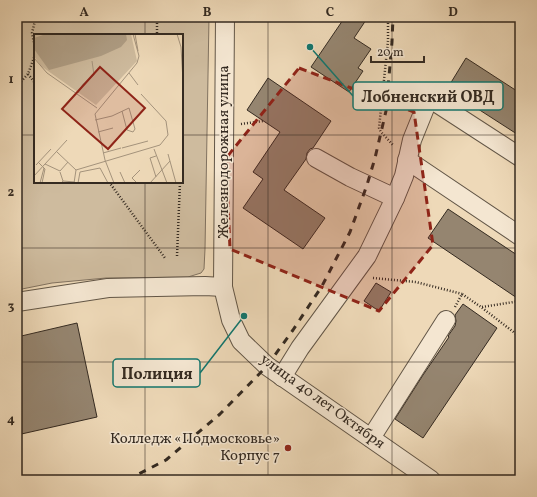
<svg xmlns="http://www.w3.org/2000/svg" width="537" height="497" viewBox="0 0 537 497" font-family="Vollkorn,serif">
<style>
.green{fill:#cebb9e;stroke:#817260;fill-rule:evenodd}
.building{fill:#958570;stroke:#342a21}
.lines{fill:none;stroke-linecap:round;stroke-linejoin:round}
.minor-casing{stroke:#625647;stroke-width:20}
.path{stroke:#342a21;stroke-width:2.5;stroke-dasharray:1 2;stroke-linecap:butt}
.minor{stroke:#f4e6d1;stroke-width:18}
.rail{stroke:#342a21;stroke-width:3;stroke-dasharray:7 7;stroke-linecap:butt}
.marked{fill:#8f2418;fill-opacity:0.2;stroke:#8f2418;stroke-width:3;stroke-dasharray:8 5;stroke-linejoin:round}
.grid{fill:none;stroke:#342a21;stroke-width:1;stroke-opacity:0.55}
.poi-dot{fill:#8f2418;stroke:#f4e6d1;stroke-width:1.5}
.labels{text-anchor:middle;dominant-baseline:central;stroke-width:3;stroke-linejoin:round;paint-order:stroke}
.street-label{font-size:15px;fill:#342a21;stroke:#f4e6d1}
.poi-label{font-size:15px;fill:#342a21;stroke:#f4e6d1;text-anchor:end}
.inset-road{fill:none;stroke:#a4937c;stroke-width:1}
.view{fill:#8f2418;fill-opacity:0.15;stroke:#8f2418;stroke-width:2}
.inset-edge{fill:none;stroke:#342a21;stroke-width:2}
.leader{fill:none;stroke:#0f766e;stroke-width:1.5}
.callout-dot{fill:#0f766e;stroke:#f4e6d1;stroke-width:1.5}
.callout{fill:#f4e6d1;stroke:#0f766e;stroke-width:1.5}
.callout-label{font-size:16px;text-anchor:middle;font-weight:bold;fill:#342a21}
.neatline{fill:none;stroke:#342a21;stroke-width:1.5}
.grid-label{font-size:13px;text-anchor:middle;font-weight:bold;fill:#342a21}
</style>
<rect width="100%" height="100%" fill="#eed9b8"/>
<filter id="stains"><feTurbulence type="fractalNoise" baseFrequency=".005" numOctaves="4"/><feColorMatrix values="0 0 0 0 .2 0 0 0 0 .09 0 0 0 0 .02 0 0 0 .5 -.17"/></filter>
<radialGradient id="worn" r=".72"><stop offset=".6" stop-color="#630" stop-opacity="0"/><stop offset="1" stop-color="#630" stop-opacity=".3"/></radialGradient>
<path class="green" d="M 17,17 L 209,17 L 205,249 L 204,269 L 201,273 L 188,277 L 106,278 L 52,283 L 17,290 ZM 35,35 L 182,35 L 182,182 L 35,182 Z"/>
<g class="building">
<path d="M 345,17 L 368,17 L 354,38 L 371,49 L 358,68 L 363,71 L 349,92 L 311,67 Z"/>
<path d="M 466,58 L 520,93 L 520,136 L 447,89 Z"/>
<path d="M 268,78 L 331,121 L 313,148 L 310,149 L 307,153 L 306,159 L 284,190 L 325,218 L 303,249 L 243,208 L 263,179 L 253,172 L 280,132 L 247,110 Z"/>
<path d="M 448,209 L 520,257 L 520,300 L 428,238 Z"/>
<path d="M 376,283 L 391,292 L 379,311 L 364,301 Z"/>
<path d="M 463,304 L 497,328 L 423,438 L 395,419 L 423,375 L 449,337 L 448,336 L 455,326 L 456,321 L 455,315 Z"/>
<path d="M 77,323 L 97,417 L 17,435 L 17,337 Z"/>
</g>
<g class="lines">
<g class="minor-casing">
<g id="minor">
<path d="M 225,17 L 223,287 L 231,320 L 241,341 L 267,366 L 431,480"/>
<path d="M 316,158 L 350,177 L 395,198"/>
<path d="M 407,160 L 520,236"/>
<path d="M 17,302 L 108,288 L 205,286 L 223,287"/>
<path d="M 282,377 L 300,348 L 367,256 L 395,198 L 404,176 L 412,140 L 429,98 L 520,157"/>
<path d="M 371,438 L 446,320"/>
</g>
</g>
<g class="path">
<path d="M 157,17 L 157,35"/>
<path d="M 388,17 L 388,41 L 379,128 L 381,132 L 393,145"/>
<path d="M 35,48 L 32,33 L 36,17"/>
<path d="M 28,74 L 35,83"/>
<path d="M 17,86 L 28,74 L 35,55"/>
<path d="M 241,124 L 263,121"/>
<path d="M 109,182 L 165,258"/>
<path d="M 177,256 L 180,182"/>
<path d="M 373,278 L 416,282 L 462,294"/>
<path d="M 455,307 L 462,294 L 481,307 L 520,337"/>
<path d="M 482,307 L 520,301"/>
</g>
<use href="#minor" class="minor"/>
<path class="rail" d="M 127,480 L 166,460 L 220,414 L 267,366 L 293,330 L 322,286 L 350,232 L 367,185 L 375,158 L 386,111 L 392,42 L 393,17"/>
</g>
<path class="marked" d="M 299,68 L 414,112 L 433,245 L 379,311 L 230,249 L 226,158 Z"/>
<path class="grid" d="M 145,17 L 145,35M 268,17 L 268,480M 392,17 L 392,480M 17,135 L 35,135M 182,135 L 520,135M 145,182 L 145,480M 17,248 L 520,248M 17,362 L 520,362"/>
<circle class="poi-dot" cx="288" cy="448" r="4"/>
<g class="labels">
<g class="street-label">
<text transform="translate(224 152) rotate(-90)">Железнодорожная улица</text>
<text transform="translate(322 402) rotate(36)">улица 40 лет Октября</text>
</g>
<g class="poi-label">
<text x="280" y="439">Колледж «Подмосковье»<tspan x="280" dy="17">Корпус 7</tspan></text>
</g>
</g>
<g transform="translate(34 34)">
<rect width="149" height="149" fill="#eed9b8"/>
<path d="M 0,0 L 97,0 L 103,27 L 62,71 L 7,32 L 0,22 Z" fill="#cebb9e"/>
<path d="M 12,0 L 92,0 L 93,6 L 87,13 L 67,22 L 15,36 L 0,15 L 0,4 Z" fill="#af9e85"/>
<path class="inset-road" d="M 101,0 L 104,17M 143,0 L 147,13 L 149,47M 0,24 L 13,39 L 63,74M 95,39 L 104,51M 44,59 L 49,50 L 60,41 L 58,27M 61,86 L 78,82 L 95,74 L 101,95 L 99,98 L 93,96 L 88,77M 64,98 L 79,94M 88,114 L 114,107M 120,115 L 133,149M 23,118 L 42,136 L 126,111 L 134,101 L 132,87 L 107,60M 69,119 L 87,114M 134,120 L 142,149M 4,128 L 11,135 L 8,149M 11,130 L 26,137 L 34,128M 2,131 L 17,115M 26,138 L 29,147 L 27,149M 86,138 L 91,149M 0,142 L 33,106M 122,143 L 116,124 L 122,122M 29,147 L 41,148M 6,149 L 10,134M 40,149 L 42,136M 44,149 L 46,138 L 66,134 L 74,149M 80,149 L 71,126 L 61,80 L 103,29 L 105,22 L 99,0M 103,149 L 98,144 L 106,136M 116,149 L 136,127"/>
<path class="view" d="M 66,33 L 111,74 L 74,115 L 28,75 Z"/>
<rect width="149" height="149" class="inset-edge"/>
</g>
<path class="leader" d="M310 47L353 96M244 316L200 373"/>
<g class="callout-dot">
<circle cx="310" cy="47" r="4"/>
<circle cx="244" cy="316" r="4"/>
</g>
<g class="callout">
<rect x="353" y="82" width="150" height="28" rx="4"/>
<rect x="113" y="359" width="87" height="28" rx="4"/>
</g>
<g class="callout-label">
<text x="428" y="102">Лобненский ОВД</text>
<text x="157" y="379">Полиция</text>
</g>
<rect width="537" height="497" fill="none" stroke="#eed9b8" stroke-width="44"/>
<path d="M371 56v6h53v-6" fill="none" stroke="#342a21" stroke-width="2"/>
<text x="377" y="56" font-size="12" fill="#342a21" stroke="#f4e6d1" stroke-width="3" paint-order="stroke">20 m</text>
<rect x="22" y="22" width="493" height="453" class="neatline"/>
<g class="grid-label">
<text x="84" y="16">A</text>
<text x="207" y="16">B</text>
<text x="330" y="16">C</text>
<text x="453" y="16">D</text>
<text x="11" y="83">1</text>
<text x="11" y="196">2</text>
<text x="11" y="310">3</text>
<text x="11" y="423">4</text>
</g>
<rect width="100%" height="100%" filter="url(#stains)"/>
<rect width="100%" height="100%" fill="url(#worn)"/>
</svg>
